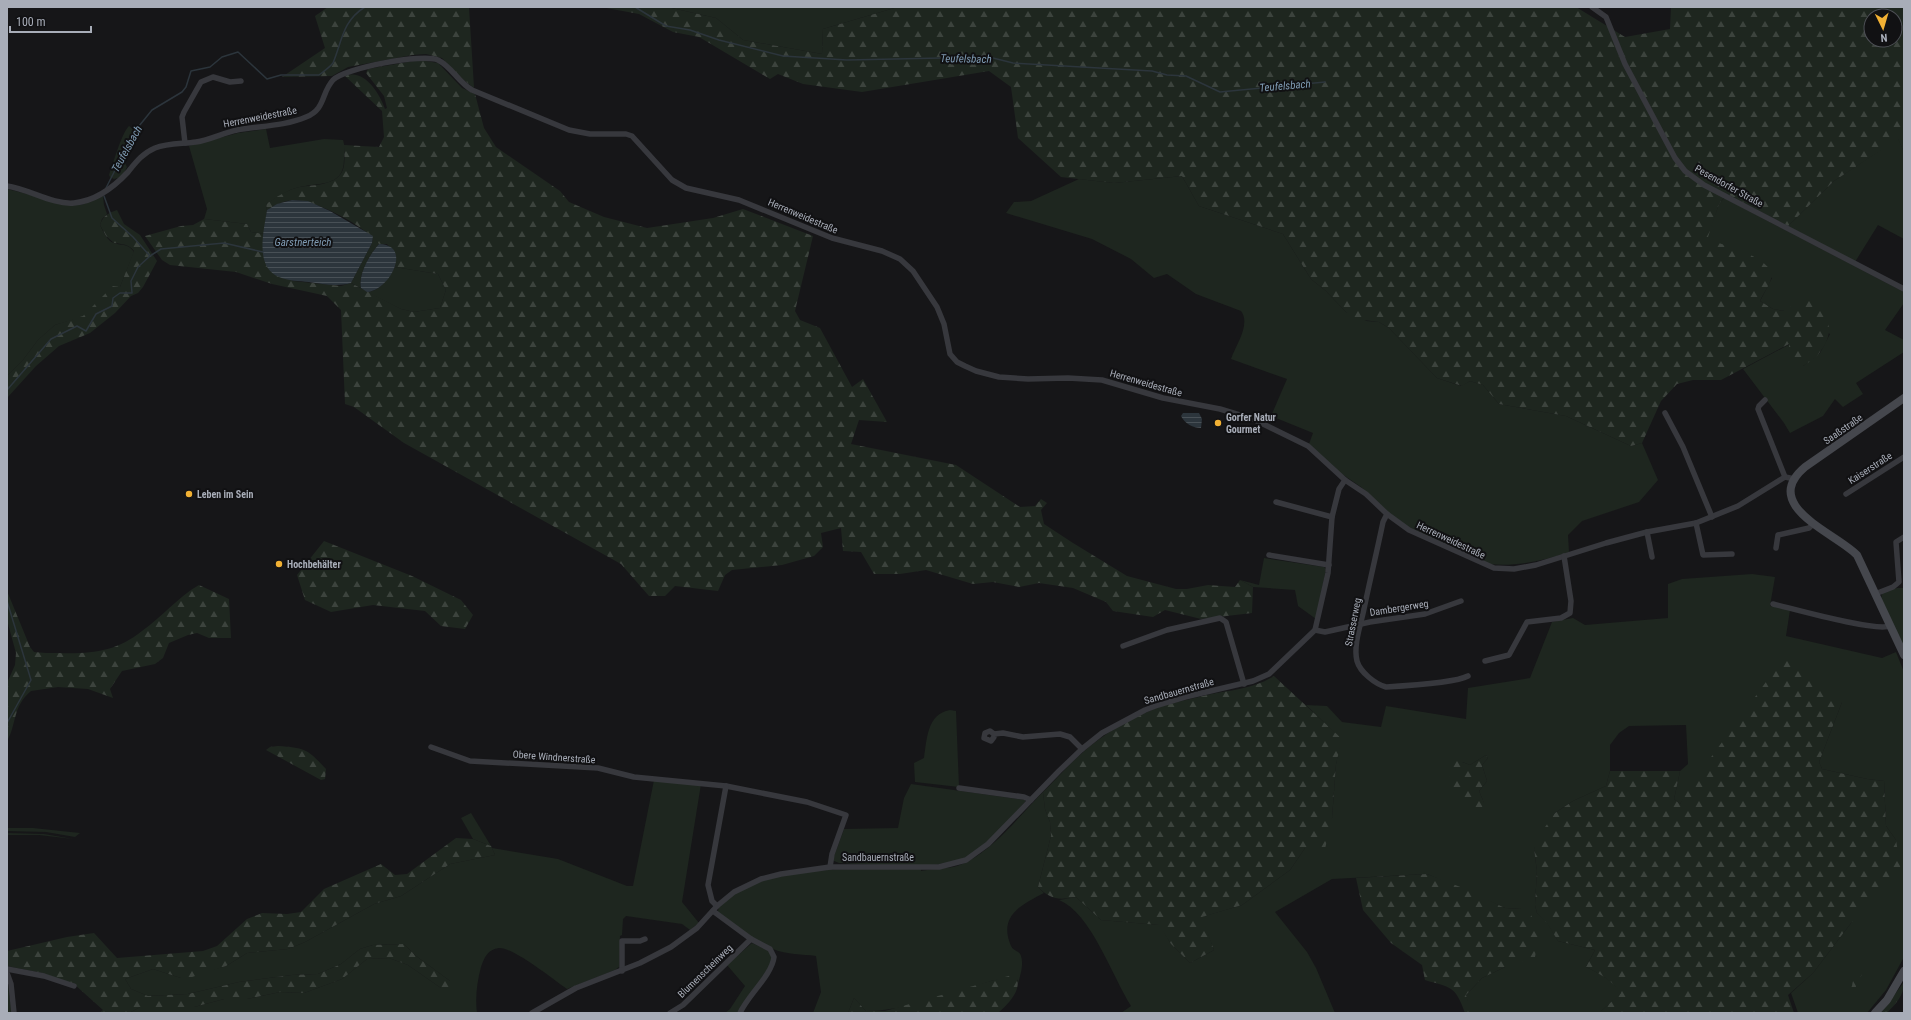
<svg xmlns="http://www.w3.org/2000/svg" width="1911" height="1020" viewBox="0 0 1911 1020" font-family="'Roboto Condensed',sans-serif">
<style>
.green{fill:#1e261f;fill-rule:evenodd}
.forest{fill:url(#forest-firs);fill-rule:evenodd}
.water{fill:url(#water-rules)}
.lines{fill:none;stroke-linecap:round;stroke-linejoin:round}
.stream{stroke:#2c353c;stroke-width:1.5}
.street{stroke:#37383d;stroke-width:5.5}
.secondary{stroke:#45474d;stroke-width:8}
.poi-dot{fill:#f2b134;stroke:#111113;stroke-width:1.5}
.labels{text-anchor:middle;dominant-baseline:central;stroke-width:4;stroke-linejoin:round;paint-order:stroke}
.street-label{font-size:10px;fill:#a8adb8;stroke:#111113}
.poi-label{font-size:10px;font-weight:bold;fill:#a8adb8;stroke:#111113;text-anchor:start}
.water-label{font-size:11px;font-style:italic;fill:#7f9bb3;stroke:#111113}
</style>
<defs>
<pattern id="forest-firs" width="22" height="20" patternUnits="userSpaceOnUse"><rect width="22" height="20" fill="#1e261f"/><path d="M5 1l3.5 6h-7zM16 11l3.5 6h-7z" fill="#3c433d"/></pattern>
<pattern id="water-rules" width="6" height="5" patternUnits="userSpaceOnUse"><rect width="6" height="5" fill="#2c353c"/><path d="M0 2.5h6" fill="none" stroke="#485056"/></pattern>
</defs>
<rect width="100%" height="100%" fill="#161618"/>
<g class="green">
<path d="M 667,7 L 898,7 L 823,29 L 822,54 L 743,40 L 716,18 Z"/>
<path d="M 129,126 L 133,129 C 133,133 134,139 132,143 C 128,155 120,152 127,167 L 122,177 L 114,179 L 110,177 L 109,175 C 113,164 122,132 129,126 Z"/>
<path d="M 266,129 L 270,148 L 324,139 L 343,140 C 345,146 344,152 344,158 C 345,189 317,182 296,188 C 286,191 275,199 266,204 L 267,210 L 264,234 L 251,232 L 247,224 L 204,219 L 207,209 L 189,146 L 238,133 Z"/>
<path d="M 1898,138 L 1904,152 L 1904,239 L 1878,225 L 1855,262 L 1788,226 L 1834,181 Z"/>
<path d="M 1182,176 L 1199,206 L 1283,234 L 1311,279 L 1326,291 L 1346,312 L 1367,321 L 1379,322 L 1389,328 L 1437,378 L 1461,386 L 1470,381 L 1483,385 L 1499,404 L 1566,416 L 1631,446 L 1642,443 L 1658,480 L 1639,502 L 1582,521 L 1568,535 L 1569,552 C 1544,561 1514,567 1488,564 L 1408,527 L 1395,519 L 1361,487 L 1339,472 L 1309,444 L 1313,433 L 1271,416 L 1287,379 L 1231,359 C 1236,345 1251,324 1241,311 L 1196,294 L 1167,274 L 1154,278 L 1131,259 L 1092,239 L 1006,213 L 1014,202 L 1031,201 L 1079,179 L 1114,183 Z"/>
<path d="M 7,189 L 72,205 L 81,205 L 103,196 L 104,205 L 107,214 L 102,219 L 100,225 C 103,231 107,241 114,243 C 123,246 128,243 134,252 L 120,287 L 113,287 L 83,317 L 55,325 L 38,340 L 23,360 L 7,376 Z"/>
<path d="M 1724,198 L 1904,292 L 1904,303 L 1885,330 L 1904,340 L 1904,352 L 1856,383 L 1863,394 L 1843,407 L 1835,399 L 1823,416 L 1790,433 L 1784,423 L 1743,369 L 1790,344 L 1803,366 L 1820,353 L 1830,334 L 1784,311 L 1773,309 L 1760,301 L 1772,278 L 1706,240 L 1719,204 Z"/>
<path d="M 373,236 L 379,244 C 370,254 358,274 361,288 L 351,283 L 372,243 Z"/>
<path d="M 395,267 L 438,274 L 446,290 L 440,308 L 414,312 L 401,309 L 367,292 C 381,291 388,278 395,267 Z"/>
<path d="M 1264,558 L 1324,567 L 1326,569 L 1316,619 L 1298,606 L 1295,590 L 1253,587 L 1240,580 L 1259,585 Z"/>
<path d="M 1752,574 L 1775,577 L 1770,606 L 1790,610 L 1786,636 L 1882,658 L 1896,652 L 1904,672 L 1904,957 L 1886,990 L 1867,1013 L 1798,1013 L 1791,993 L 1813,973 L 1851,923 L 1896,840 L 1886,826 L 1884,781 L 1867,779 L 1822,769 L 1819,762 L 1842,702 L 1708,764 L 1680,804 L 1674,799 L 1680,771 L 1688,764 L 1686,725 L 1629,726 L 1619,733 L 1610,745 L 1610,771 L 1606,786 L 1573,801 L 1555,813 L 1534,849 L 1537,871 L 1535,905 L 1537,913 L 1547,922 L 1558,941 L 1595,950 L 1586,967 C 1601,974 1612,980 1622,993 L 1599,1013 L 1470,1012 L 1466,995 L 1482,978 L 1505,967 L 1521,909 L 1505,908 L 1427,874 L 1332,879 L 1275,912 L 1307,952 L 1316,968 L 1335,1013 L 1121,1013 L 1131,1006 C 1112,976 1091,913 1059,900 L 1076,897 L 1101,920 L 1160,925 L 1171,944 L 1190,963 L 1214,950 L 1201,917 L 1242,905 L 1290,870 L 1305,848 L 1332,818 L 1336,764 L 1341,739 L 1306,705 L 1327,706 L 1342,722 L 1381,727 L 1386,706 L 1466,719 L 1468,688 L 1530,678 L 1552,622 L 1573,618 L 1585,625 L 1668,618 L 1668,584 L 1682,579 ZM 1486,755 L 1488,758 L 1482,765 L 1487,781 L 1479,791 L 1484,803 L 1462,762 L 1470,765 Z"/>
<path d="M 1897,588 L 1904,588 L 1904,647 L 1881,599 L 1882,593 Z"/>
<path d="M 950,710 L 956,711 L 959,787 L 915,782 L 914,763 L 924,758 C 927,739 927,714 950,710 Z"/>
<path d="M 654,780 L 701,784 L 682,902 L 699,923 L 690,930 L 682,924 L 626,916 L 623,919 L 622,935 L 620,936 L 619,967 L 615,970 L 567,989 C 554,980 513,947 499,948 C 488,949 484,958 481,967 C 477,982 475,998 477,1013 L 129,1013 L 140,1007 L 194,1007 L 224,999 L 247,999 L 280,992 L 304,993 L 342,979 L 367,959 L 389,958 L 408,965 L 441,988 L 450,981 L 416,956 L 404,944 L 373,945 L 360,949 L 341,964 L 318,974 L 292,975 L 239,982 L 188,994 L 148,996 L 131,989 L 125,979 L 153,969 L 181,978 L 226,966 L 247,953 L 288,949 L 305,942 L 374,904 L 401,896 L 450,864 L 495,855 L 492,848 L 558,859 L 627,886 L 633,886 Z"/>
<path d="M 911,784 L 1025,800 L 1025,802 C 1008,820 990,844 967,857 C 942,871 870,864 839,863 L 834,861 L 833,859 L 844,829 L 898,828 L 904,798 Z"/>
<path d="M 1043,792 L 1045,809 L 1050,822 L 1051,836 L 1038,887 L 1044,893 C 1021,905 998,916 1011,946 C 1013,951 1020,951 1021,956 C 1024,965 1020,976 1018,984 L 1018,980 C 996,977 990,982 970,988 C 937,998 900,1011 866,1011 L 854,998 L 848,1013 L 813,1013 L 821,992 L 816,956 C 802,954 787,955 773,949 C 752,942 735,925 718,912 C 718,906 724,902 729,899 C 769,863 869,869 921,869 L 921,871 C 932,869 946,869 957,866 C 990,855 1019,816 1043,792 Z"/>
<path d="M 471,813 L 491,846 L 473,839 L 461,818 Z"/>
<path d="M 7,828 L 33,828 L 80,833 L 75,837 L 46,832 L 7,831 Z"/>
<path d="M 7,833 L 44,834 L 73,839 L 39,835 L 7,835 Z"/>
<path d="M 752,943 L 768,950 L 772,955 L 772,962 L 739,1013 L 725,1013 L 730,1009 L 745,986 L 727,965 Z"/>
<path d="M 7,977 L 12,1013 L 7,1013 Z"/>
</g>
<g class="forest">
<path d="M 328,7 L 469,7 L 474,88 L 459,76 L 442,58 L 426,54 L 412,55 L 348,67 L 332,76 L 282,77 L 325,48 L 315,16 Z"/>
<path d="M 601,7 L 667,7 L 716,18 L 743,40 L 822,54 L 823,29 L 898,7 L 1576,7 L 1625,37 L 1670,29 L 1671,7 L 1904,7 L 1904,152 L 1898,139 L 1834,181 L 1788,226 L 1727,194 L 1719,204 L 1707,240 C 1720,243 1778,259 1771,279 C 1769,286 1763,294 1760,301 L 1773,309 L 1784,311 L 1805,297 C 1827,310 1838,329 1820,352 C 1816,358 1809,362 1803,366 L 1795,365 L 1789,358 L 1789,344 L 1721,380 L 1693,380 L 1677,384 L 1661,401 L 1642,443 L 1631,446 L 1566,416 L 1499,404 L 1483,385 L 1470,381 L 1462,386 L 1437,378 L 1389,328 L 1379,322 L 1356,319 L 1346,312 L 1326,291 L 1311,279 L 1283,234 L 1199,206 L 1182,176 L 1114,183 L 1061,177 L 1018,138 L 1011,87 L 989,71 L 862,92 L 803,84 L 778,74 L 770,79 L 699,37 L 673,32 L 639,14 ZM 1871,16 L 1895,16 L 1895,40 L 1871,40 Z"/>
<path d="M 419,60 L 438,63 L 462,88 L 475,94 L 484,128 L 496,147 L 560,191 L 569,202 L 604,217 L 647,228 L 713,218 L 743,209 L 813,236 L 795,311 L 800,320 L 820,328 L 852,387 L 863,379 L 887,422 L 859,420 L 851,444 L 956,465 L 1020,507 L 1035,506 L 1041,499 L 1047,503 L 1041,510 L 1044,524 L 1073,543 L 1127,576 L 1176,589 L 1187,589 L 1208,585 L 1235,587 L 1240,580 L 1253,587 L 1252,613 L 1201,619 L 1165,610 L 1153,617 L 1113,611 L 1106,602 L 1073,588 L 1039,583 L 1019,587 L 993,582 L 973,584 L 926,570 L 900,574 L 874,574 L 861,552 L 843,551 L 841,528 L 821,533 L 823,547 L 814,556 L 782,565 L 732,570 L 725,575 L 718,591 L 675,586 L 665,596 L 649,596 L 621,564 L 404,443 L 354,407 L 345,404 L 341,310 L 327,296 L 272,284 L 236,272 L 170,265 L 162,260 L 145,236 L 181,226 L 193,225 L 204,219 L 247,224 L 251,232 L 264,234 L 263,252 L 293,281 L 341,286 L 351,283 L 401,309 L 414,312 L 440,308 L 446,290 L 438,274 L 395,267 L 396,255 L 387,244 L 379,244 C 365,226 315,199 293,200 C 283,201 275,205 267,210 L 266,204 C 275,198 285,191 296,188 C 310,184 334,187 342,172 C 346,164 344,153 344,145 L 379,147 L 384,137 L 382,111 L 345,76 C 364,68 380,94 385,109 L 387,108 L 384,96 L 366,73 L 368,69 Z"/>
<path d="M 117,210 L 124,224 L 140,235 L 157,261 L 143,287 L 138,293 L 131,296 L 115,313 L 90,333 L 59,346 L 36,366 L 7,398 L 7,376 L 23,360 L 38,340 L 55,325 L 83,316 L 113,286 L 120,287 L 134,251 C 129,244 122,244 114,243 L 106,236 L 100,225 C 103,216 108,213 117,210 Z"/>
<path d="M 324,541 L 412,576 L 461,600 L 473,615 L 465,629 L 441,626 L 425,611 L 373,605 L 331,612 L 305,600 L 297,575 Z"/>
<path d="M 199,585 L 229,599 L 231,638 L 209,638 L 197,633 L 188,635 L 169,643 L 163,658 L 155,664 L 122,671 L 110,689 L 113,698 L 88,689 L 58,687 L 31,691 C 12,707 17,724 7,741 L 7,683 L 15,665 L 16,653 L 7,620 L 7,591 L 30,647 L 34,652 C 42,653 50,653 58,653 C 91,654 116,652 142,631 C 162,617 178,597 199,585 Z"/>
<path d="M 1785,656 L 1842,702 L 1819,762 L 1822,769 L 1867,779 L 1884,781 L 1886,826 L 1896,840 L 1901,871 L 1851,923 L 1813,973 L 1788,995 L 1794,1013 L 1599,1013 L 1621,993 C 1612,980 1600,974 1586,967 L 1595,950 L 1558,941 L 1547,923 L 1537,913 L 1535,905 L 1537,871 L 1534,849 L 1538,837 L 1555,813 L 1573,801 L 1606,786 L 1610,771 L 1680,771 L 1674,799 L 1680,804 L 1690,786 Z"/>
<path d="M 1274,676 L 1342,739 L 1336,764 L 1332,818 L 1325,849 L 1305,848 L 1290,870 L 1242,905 L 1202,917 L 1214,950 L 1190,963 L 1171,944 L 1159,925 L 1101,920 L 1076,897 C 1059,900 1051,900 1038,887 L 1051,836 L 1050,822 L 1045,809 L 1043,792 C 1056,780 1067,766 1080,755 C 1104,733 1138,713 1169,704 C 1182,701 1195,698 1207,695 C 1230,690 1254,689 1274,676 Z"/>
<path d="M 278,746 C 306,748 307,749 326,769 L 325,779 L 321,780 L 266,750 L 270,747 Z"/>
<path d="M 1460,755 L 1462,762 L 1470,765 L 1486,755 L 1488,758 L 1482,765 L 1487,781 L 1479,791 L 1484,803 L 1482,808 L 1477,811 L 1469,807 L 1452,791 C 1450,775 1445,766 1460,755 Z"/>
<path d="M 456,838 L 473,839 L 491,846 L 495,855 L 450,864 L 401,896 L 374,904 L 305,942 L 288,949 L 247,953 L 226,966 L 189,978 L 181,978 L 153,969 L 125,979 L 131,989 L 148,996 L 188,994 L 239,982 L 292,975 L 318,974 L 341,964 L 360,949 L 373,945 L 404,944 L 416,956 L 450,981 L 449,990 L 441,988 L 408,965 L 389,958 L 367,959 L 342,979 L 304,993 L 280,992 L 247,999 L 224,999 L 194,1007 L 140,1007 L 129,1013 L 99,1013 L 103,1010 L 74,984 L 42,973 L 7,966 L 7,951 L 67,937 L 94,933 L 117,958 L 203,951 L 217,946 L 247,919 L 262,913 L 287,914 L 301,912 L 324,889 L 381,864 L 395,875 L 407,874 Z"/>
<path d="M 1427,874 L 1463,888 L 1505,908 L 1521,909 L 1531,915 L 1539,933 L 1535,957 L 1505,967 L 1482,978 L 1466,995 L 1472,1013 L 1465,1013 C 1455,985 1451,988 1425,980 L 1422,965 L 1391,943 L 1363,910 L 1356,878 Z"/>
<path d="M 1860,970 L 1862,974 L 1857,985 L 1852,992 L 1849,991 L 1852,986 L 1854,974 Z"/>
<path d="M 1012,975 L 1016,976 C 1023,990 1007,1005 998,1013 L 848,1013 L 854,998 L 866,1011 L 885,1011 Z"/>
<path d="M 1904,982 C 1904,996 1896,1003 1887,1013 L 1881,1013 Z"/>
</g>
<g class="water">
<path d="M 292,200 L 308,201 L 330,211 L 373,236 L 372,243 L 351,283 C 337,287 323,284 309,282 C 299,281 288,281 279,277 C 254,267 264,230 267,210 L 277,204 Z"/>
<path d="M 379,244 C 413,245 390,290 367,292 L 361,288 C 358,274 370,254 379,244 Z"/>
<path d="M 1183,413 L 1199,413 L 1202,419 L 1201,428 C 1193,428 1185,424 1181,416 Z"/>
</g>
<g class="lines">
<g class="stream">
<path d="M 635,7 L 666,26 L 690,30 L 719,40 L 783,56 L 847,60 L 989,57 L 1013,63 L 1152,71 L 1167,75 L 1186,76 L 1220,92 L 1325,82"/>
<path d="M 106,188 L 135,131 L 152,110 L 182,92 L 186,87 L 191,71 L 210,67 L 222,57 L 238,52 L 267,79 L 281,75 L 319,75 C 323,72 330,67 333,63 C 342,42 342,21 365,7"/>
<path d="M 104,196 L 112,218 L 133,237 L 150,256"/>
<path d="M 7,390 L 51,339 L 77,326 L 86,331 L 96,314 L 112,306 L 113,298 L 120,293 L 132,293 L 131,281 L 138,267 L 150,256 L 161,249 L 224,243 L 263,252"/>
<path d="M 7,601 L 31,680 L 7,723"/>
</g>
<g class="street">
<path d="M 1592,7 L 1606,17 L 1625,64 L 1675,158 L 1685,171 L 1704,185 L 1904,289"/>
<path d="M 185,143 L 182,117 L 184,112 L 201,82 L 213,77 L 230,82 L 241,81"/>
<path d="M 7,186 C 29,189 53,205 74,203 C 95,201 114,187 128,172 C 136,162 143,153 155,148 C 168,143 183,144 196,142 C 210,140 223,133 237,130 C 259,126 285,126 306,117 C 326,109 321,93 333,80 C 344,68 424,53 438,60 C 452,67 458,82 472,90 L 569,130 L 590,134 L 626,134 L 632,136 L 672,180 L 686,188 L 739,200 L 832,238 L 882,251 L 900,259 L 913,271 L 937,307 L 944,324 L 950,354 L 957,362 L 965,366 L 976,371 L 999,377 L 1028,379 L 1068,378 L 1102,380 L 1163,398 L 1220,409 L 1253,419 L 1308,446 L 1345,480 L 1366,494 L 1387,514 L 1409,530 L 1494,568 L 1514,569 L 1536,565 L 1606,543 L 1647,532 L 1696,523 L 1738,506 L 1785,477 L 1795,479"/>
<path d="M 1765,400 L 1759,406 L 1758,409 L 1785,477"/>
<path d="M 1665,413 L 1683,447 L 1712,517"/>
<path d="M 1846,494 L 1904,457"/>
<path d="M 1276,502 L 1332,517"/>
<path d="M 1387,514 L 1383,522 C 1377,551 1370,580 1364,609 C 1361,624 1353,645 1357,661 C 1360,672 1375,684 1386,687 C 1403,686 1455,683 1468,676"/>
<path d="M 1696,523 L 1703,555 L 1732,554"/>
<path d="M 1647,532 L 1652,557"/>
<path d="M 1776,548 L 1778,535 L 1809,528 L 1813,524"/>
<path d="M 1269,555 L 1329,565"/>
<path d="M 1875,594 L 1893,587 L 1899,582 L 1896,542 L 1904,537"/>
<path d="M 1773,604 C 1794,609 1875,632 1890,626"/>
<path d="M 1315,630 L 1325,632 L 1370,622 L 1425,614 L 1461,601"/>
<path d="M 1123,646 L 1167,630 L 1220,618 L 1226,622 L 1244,684"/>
<path d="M 1485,661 L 1509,655 L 1527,622 L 1561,618 L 1570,613 L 1571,601 L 1564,556"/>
<path d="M 994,734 L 994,737 L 991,741 L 984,738 L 985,733 L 990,731 L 994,734 L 1003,733 L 1023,737 L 1060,734 L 1070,737 L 1082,749"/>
<path d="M 431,747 L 470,761 L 598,768 L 634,777 L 726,786 L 807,802 L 846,815 L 832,854 L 830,867"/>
<path d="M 959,788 L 1024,797 L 1031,800"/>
<path d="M 717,906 L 712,901 L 708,885 L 726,786"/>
<path d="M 713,911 L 751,939 L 770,949 L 774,957 C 772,975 748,995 740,1013"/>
<path d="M 7,969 L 44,976 L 74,986"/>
<path d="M 622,971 L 622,941 L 640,941 L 645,939"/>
<path d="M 7,973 L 11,984 L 14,1013"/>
<path d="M 532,1013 L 576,988 L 640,963 L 671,947 L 697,928 L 717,906 L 734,892 L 761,879 L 781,874 L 830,867 L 939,867 L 966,860 L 988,844 L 1059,771 L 1082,749 L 1102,733 L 1145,710 L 1158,705 L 1185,697 L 1253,681 L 1269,674 L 1315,630 L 1328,573 L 1332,517 L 1339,489 L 1345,480"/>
<path d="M 670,1013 L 683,1005 L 751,939"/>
</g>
<g class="secondary">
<path d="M 1904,398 L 1805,467 C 1759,506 1836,533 1857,555 L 1904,655"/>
<path d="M 1875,1013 L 1887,1000 L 1904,971"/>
</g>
</g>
<g class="poi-dot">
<circle cx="1218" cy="423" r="4"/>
<circle cx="189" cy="494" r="4"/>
<circle cx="279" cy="564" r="4"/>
</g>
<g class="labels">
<g class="street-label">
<text transform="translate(260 117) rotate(-11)">Herrenweidestraße</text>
<text transform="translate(1729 186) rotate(29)">Pesendorfer Straße</text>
<text transform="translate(803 216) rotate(23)">Herrenweidestraße</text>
<text transform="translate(1146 383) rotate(16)">Herrenweidestraße</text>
<text transform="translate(1843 429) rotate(-35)">Saaßstraße</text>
<text transform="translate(1870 468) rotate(-33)">Kaiserstraße</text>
<text transform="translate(1451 540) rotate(25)">Herrenweidestraße</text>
<text transform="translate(1399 608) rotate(-9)">Dambergerweg</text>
<text transform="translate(1353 622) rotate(-79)">Strasserweg</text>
<text transform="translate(1179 691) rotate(-16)">Sandbauernstraße</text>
<text transform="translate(554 757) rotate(4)">Obere Windnerstraße</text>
<text x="878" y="857">Sandbauernstraße</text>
<text transform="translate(705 971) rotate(-44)">Blumenscheinweg</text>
</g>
<g class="poi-label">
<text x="1226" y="417">Gorfer Natur<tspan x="1226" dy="12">Gourmet</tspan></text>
<text x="197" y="494">Leben im Sein</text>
<text x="287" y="564">Hochbehälter</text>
</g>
<g class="water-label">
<text transform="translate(966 59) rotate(1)">Teufelsbach</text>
<text transform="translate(1285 86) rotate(-5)">Teufelsbach</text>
<text transform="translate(127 149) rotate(-61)">Teufelsbach</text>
<text x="303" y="242">Garstnerteich</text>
</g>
</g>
<rect width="1911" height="1020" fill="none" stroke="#a8adb8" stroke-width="16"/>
<g transform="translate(1883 28) rotate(175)"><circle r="19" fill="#111113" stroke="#4d4f55"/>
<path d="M0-3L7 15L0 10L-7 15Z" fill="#f2b134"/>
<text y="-6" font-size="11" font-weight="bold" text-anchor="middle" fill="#a8adb8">N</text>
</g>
<path d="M10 26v6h81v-6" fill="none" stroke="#a8adb8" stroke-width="2"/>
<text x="16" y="26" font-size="12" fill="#a8adb8" stroke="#111113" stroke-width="3" paint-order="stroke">100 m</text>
</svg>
